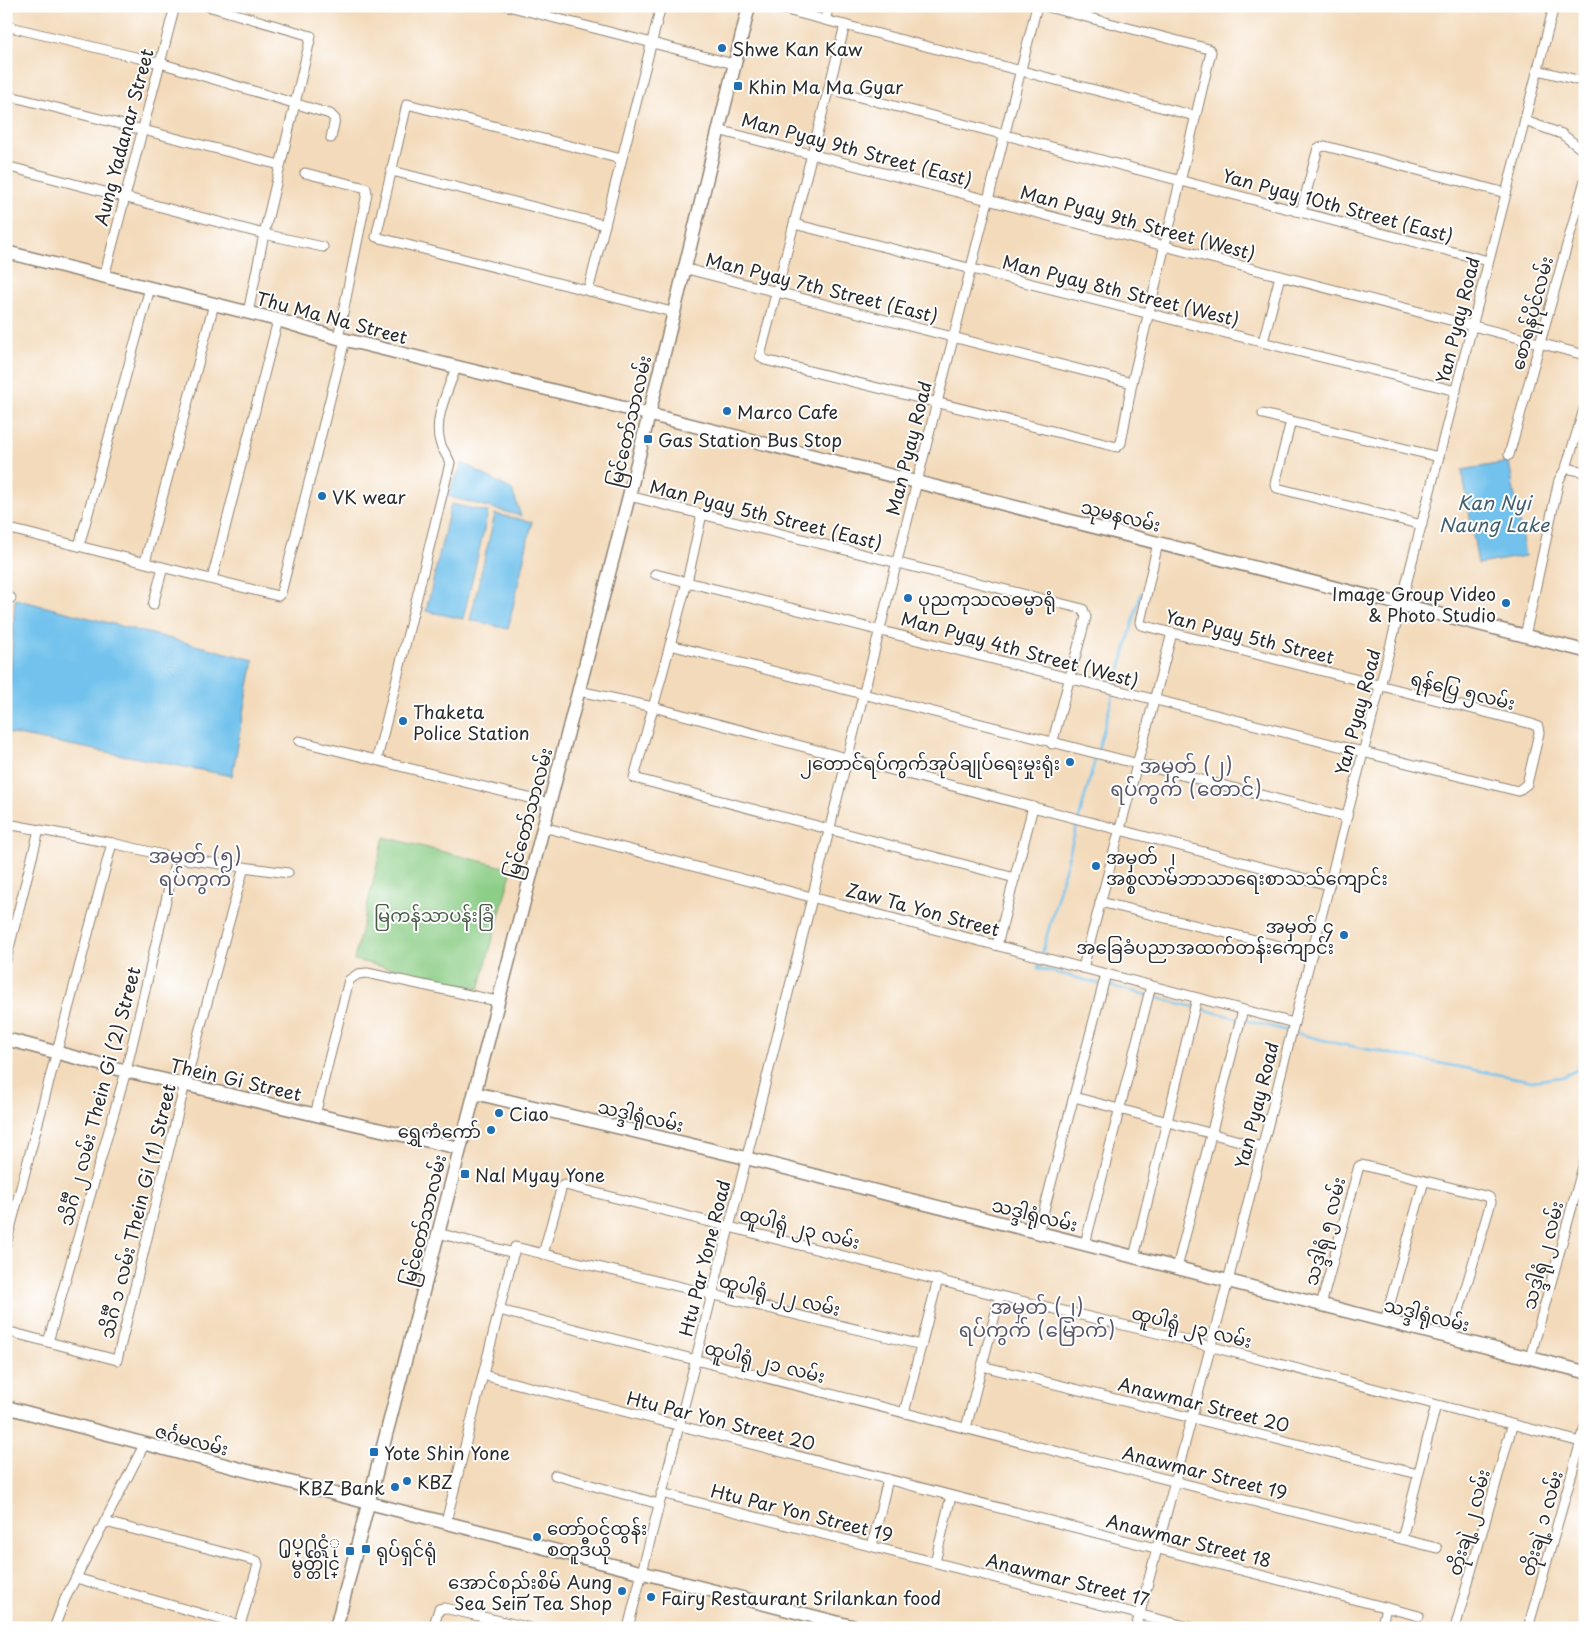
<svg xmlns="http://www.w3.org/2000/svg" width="1591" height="1634" viewBox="0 0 1591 1634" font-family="'Playpen Sans','Noto Sans Myanmar',sans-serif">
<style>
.green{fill:#8cce87;stroke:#5c7c59}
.water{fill:#72c2ed;stroke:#4e768c}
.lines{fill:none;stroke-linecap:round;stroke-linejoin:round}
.stream{stroke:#72c2ed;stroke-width:2.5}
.street-casing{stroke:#8f8272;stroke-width:11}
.secondary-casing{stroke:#8f8272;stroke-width:15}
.street{stroke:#fff;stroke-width:9}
.secondary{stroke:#fff;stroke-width:12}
.poi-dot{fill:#1f6fb2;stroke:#fff;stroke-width:2}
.labels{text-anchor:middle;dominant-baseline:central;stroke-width:4;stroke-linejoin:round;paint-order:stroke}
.poi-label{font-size:18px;fill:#2b2b2b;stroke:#fff;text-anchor:start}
.street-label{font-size:18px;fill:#2b2b2b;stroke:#fff}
.park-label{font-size:18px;fill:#485c47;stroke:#fff}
.water-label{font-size:19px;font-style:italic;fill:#44606f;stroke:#fff}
.quarter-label{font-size:20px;fill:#5b5869;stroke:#fff}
</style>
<rect width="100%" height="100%" fill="#fff"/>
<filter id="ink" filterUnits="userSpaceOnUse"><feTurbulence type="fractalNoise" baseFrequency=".02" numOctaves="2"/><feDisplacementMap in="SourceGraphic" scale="10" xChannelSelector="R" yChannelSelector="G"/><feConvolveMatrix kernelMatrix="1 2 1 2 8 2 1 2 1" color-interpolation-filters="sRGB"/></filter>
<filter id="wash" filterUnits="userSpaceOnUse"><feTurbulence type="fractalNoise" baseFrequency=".0096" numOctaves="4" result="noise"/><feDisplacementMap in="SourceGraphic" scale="20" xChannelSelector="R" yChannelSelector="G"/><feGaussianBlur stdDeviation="1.12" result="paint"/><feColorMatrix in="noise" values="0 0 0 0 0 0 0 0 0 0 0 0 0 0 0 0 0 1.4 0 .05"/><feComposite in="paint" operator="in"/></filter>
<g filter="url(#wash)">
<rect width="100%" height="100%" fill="#f3daba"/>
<path class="green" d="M 384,837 L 512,869 L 479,989 L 354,960 Z"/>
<g class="water">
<path d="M 1509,462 L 1525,556 L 1478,564 L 1462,470 Z"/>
<path d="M 463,463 L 512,490 L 521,516 L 447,496 Z"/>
<path d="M 451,504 L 488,512 L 463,619 L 426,611 Z"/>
<path d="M 495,514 L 532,522 L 508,629 L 470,620 Z"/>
<path d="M 15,599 L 254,660 L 232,776 L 7,733 Z"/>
</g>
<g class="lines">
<g class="stream">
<path d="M 1098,750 L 1141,593"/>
<path d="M 1096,756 L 1038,968 L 1101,984"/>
<path d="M 1107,985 L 1335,1043 L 1532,1081 L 1562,1077 L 1585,1066"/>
</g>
</g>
</g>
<g filter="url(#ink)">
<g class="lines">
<g class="street-casing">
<g id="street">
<path d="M 208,6 L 311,36 L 264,234 L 248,313"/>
<path d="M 508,6 L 734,64"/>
<path d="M 771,6 L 1195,116"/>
<path d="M 1576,6 L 1585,9"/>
<path d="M 825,20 L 829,6"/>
<path d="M 845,25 L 760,356 L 765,360 L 1117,447 L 1121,443 L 1132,383 L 1211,52 L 1209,49 L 1044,6"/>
<path d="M 6,26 L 160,63 L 330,114 L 335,119 L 331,138"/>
<path d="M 1538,70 L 1585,82"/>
<path d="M 829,89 L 1488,261"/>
<path d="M 6,95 L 280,165"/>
<path d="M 1525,121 L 1562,134 L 1585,152"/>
<path d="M 718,130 L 1585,355"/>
<path d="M 621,159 L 407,104 L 376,237 L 672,312"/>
<path d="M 6,166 L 264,234 L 323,247"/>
<path d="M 392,171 L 605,225"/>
<path d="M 305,173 L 366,188 L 367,193 L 338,338"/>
<path d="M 1301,212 L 1318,148 L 1325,146 L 1506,193"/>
<path d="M 794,224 L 1456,391"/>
<path d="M 683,268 L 1132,383"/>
<path d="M 104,277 L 175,6"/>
<path d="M 588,291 L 661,6"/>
<path d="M 1263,342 L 1280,276"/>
<path d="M 1263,414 L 1439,457"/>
<path d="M 1291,421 L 1275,484 L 1277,488 L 1422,525"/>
<path d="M 1509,455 L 1585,180"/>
<path d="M 1566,468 L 1585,472"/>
<path d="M 629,496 L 1083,609 L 1086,617 L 1052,744"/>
<path d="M 702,514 L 687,582 L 634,778 L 1015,878"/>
<path d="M 6,528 L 278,596 L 281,593 L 345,340"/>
<path d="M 79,546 L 150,288"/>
<path d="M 145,562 L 214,304"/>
<path d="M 655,574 L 1518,791 L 1527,784 L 1539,733 L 1538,727 L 1532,724 L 1141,625 L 1140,622 L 1158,543"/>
<path d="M 212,579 L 278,320"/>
<path d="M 6,597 L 11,598"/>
<path d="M 153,605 L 163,567"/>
<path d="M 1525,636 L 1559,480 L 1566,468 L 1585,406"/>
<path d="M 670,645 L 1347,817"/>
<path d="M 579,691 L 653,707 L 1329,885"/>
<path d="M 299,741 L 549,803"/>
<path d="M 377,759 L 450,463 C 448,456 442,450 440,442 C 433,418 449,389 456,367"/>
<path d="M 7,824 L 112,843 L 176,858 L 288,873"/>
<path d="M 543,827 L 1294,1023"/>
<path d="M 1100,902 L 1312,954"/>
<path d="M 997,945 L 1033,807"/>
<path d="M 6,960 L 39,830"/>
<path d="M 1083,968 L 1172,633"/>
<path d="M 1074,1097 L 1262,1147"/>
<path d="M 315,1115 L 349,980 L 358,974 L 367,973 L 497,1001"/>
<path d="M 438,1233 L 514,1253"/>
<path d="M 1038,1233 L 1106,974"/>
<path d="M 6,1244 L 112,843"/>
<path d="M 1085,1244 L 1151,986"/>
<path d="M 543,1254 L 562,1186 L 565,1185 L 1000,1296 L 1174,1337 L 1581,1442"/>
<path d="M 1134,1257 L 1197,998"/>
<path d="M 1177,1268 L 1243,1010"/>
<path d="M 1321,1305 L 1359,1166 L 1362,1165 L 1489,1197 L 1491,1202 L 1451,1338"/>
<path d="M 499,1310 L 1437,1548"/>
<path d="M 1385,1321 L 1424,1181"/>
<path d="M 6,1331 L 117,1360 L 185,1084 L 244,867"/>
<path d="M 48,1342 L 126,1071 L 176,858"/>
<path d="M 1530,1358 L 1585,1160"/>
<path d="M 982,1366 L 1418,1474"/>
<path d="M 483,1375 L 1419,1616"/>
<path d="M 904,1413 L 938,1279"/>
<path d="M 966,1428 L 1000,1296"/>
<path d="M 555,1475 L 659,1504"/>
<path d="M 661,1493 L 1193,1628"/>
<path d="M 105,1522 L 257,1561 L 258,1565 L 239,1628"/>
<path d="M 446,1522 L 515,1247 L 922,1345"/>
<path d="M 1402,1539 L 1436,1405"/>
<path d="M 872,1546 L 888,1479"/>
<path d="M 935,1562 L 951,1496"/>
<path d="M 76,1578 L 240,1625"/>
<path d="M 54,1628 L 65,1599 L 144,1445"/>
<path d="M 433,1628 L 439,1609 L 444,1608 L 531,1628"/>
<path d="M 628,1628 L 1037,6"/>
<path d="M 1136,1628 L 1228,1281 L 1554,6"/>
<path d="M 1381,1628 L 1386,1608"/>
<path d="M 1455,1628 L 1512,1426"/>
<path d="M 1528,1628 L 1585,1427"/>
</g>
</g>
<g class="secondary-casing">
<g id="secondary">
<path d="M 6,252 L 278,320 L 338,338 L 600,402 L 1585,651"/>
<path d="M 6,1039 L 126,1071 L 459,1148"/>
<path d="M 475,1093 L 746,1158 L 1585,1372"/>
<path d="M 6,1407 L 369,1503 L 859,1628"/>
<path d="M 336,1628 L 629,496 L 749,6"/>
</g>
</g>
<use href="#street" class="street"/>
<use href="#secondary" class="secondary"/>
</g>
</g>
<g class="poi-dot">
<circle cx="722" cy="48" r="5"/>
<rect x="733" y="81" width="10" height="10" rx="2.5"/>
<circle cx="727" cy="411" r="5"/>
<rect x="643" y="434" width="10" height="10" rx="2.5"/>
<circle cx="322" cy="496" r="5"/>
<circle cx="908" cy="598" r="5"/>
<circle cx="1506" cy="603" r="5"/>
<circle cx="403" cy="721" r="5"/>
<circle cx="1070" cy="762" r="5"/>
<circle cx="1096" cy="866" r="5"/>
<circle cx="1344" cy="935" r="5"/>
<circle cx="499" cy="1113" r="5"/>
<circle cx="491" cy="1130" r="5"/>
<rect x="460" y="1169" width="10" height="10" rx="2.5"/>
<rect x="369" y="1447" width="10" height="10" rx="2.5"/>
<circle cx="407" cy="1481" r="5"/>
<circle cx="395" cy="1487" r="5"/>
<circle cx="537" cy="1537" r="5"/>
<rect x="361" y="1544" width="10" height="10" rx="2.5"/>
<rect x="345" y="1546" width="10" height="10" rx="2.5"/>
<circle cx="622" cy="1591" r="5"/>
<circle cx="651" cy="1597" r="5"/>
</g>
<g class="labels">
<g class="poi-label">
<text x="732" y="48">Shwe Kan Kaw</text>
<text x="748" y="86">Khin Ma Ma Gyar</text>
<text x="737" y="411">Marco Cafe</text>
<text x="658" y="439">Gas Station Bus Stop</text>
<text x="332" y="496">VK wear</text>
<text x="1496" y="593" text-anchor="end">Image Group Video<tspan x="1496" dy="21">&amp; Photo Studio</tspan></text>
<text x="918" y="598">ပုညကုသလဓမ္မာရုံ</text>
<text x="413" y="711">Thaketa<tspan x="413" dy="21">Police Station</tspan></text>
<text x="1060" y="762" text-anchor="end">၂တောင်ရပ်ကွက်အုပ်ချုပ်ရေးမှုးရုံး</text>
<text x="1106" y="856">အမှတ် ၂<tspan x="1106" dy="21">အစ္စလာမ်ဘာသာရေးစာသသ်ကျောင်း</tspan></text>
<text x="1334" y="925" text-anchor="end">အမှတ် ၄<tspan x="1334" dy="21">အခြေခံပညာအထက်တန်းကျောင်း</tspan></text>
<text x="509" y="1113">Ciao</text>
<text x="481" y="1130" text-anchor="end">ရွှေကံကော်</text>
<text x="475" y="1174">Nal Myay Yone</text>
<text x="384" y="1452">Yote Shin Yone</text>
<text x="417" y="1481">KBZ</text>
<text x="385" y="1487" text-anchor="end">KBZ Bank</text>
<text x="547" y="1527">တော်ဝင်ထွန်း<tspan x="547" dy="21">စတူဒီယို</tspan></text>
<text x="340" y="1541" text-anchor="end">႐ုပ္႐ွင္ရံု<tspan x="340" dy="21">မွတ္တိုင္</tspan></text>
<text x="376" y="1549">ရုပ်ရှင်ရုံ</text>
<text x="612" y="1581" text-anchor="end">အောင်စည်းစိမ် Aung<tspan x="612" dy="21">Sea Sein Tea Shop</tspan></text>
<text x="661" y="1597">Fairy Restaurant Srilankan food</text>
</g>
<g class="street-label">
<text transform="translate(123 137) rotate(-75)">Aung Yadanar Street</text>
<text transform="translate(857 149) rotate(15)">Man Pyay 9th Street (East)</text>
<text transform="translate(1338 205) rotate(15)">Yan Pyay 10th Street (East)</text>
<text transform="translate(1138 222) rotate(15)">Man Pyay 9th Street (West)</text>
<text transform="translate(822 287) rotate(14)">Man Pyay 7th Street (East)</text>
<text transform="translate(1121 290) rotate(14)">Man Pyay 8th Street (West)</text>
<text transform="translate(1531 313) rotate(-75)">စောရန်ပိုင်လမ်း</text>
<text transform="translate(332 317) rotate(15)">Thu Ma Na Street</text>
<text transform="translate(1457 320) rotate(-76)">Yan Pyay Road</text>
<text transform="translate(629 421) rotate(-77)">မြင်တော်သာလမ်း</text>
<text transform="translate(908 448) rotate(-76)">Man Pyay Road</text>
<text transform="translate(766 514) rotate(14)">Man Pyay 5th Street (East)</text>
<text transform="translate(1121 515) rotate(14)">သုမနလမ်း</text>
<text transform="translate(1250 636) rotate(14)">Yan Pyay 5th Street</text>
<text transform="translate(1020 649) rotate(15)">Man Pyay 4th Street (West)</text>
<text transform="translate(1463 690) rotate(14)">ရန်ပြေ ၅လမ်း</text>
<text transform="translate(1357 712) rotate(-75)">Yan Pyay Road</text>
<text transform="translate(528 813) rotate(-75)">မြင်တော်သာလမ်း</text>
<text transform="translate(923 909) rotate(15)">Zaw Ta Yon Street</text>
<text transform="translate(236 1079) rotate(13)">Thein Gi Street</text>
<text transform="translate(99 1096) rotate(-75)">သိင်္ဂီ ၂ လမ်း Thein Gi (2) Street</text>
<text transform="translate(1256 1105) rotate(-76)">Yan Pyay Road</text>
<text transform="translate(641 1115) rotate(13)">သဒ္ဒါရုံလမ်း</text>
<text transform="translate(137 1211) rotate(-76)">သိင်္ဂီ ၁ လမ်း Thein Gi (1) Street</text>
<text transform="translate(1035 1214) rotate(14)">သဒ္ဒါရုံလမ်း</text>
<text transform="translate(423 1220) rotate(-76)">မြင်တော်သာလမ်း</text>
<text transform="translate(800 1227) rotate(14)">ထူပါရုံ ၂၃ လမ်း</text>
<text transform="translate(1324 1231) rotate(-75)">သဒ္ဒါရုံ ၅ လမ်း</text>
<text transform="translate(1542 1255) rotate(-75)">သဒ္ဒါရုံ ၂ လမ်း</text>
<text transform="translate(704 1258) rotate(-76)">Htu Par Yone Road</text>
<text transform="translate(780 1294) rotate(14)">ထူပါရုံ ၂၂ လမ်း</text>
<text transform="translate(1427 1314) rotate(14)">သဒ္ဒါရုံလမ်း</text>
<text transform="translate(1192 1326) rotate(14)">ထူပါရုံ ၂၃ လမ်း</text>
<text transform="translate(765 1361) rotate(14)">ထူပါရုံ ၂၁ လမ်း</text>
<text transform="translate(1204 1404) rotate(14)">Anawmar Street 20</text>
<text transform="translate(721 1420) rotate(14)">Htu Par Yon Street 20</text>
<text transform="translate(192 1439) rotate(15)">ဇင်္ဂမလမ်း</text>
<text transform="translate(1205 1472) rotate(14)">Anawmar Street 19</text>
<text transform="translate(802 1512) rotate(14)">Htu Par Yon Street 19</text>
<text transform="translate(1468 1522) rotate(-74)">တိုးချဲ့ ၂ လမ်း</text>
<text transform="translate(1541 1523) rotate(-74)">တိုးချဲ့ ၁ လမ်း</text>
<text transform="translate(1189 1540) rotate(14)">Anawmar Street 18</text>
<text transform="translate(1068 1579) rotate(14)">Anawmar Street 17</text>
</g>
<g class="park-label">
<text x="434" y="914">မြကန်သာပန်းခြံ</text>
</g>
<g class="water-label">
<text x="1494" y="502">Kan Nyi<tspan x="1494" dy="22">Naung Lake</tspan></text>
</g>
<g class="quarter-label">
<text x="1186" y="765">အမှတ် (၂)<tspan x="1186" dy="23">ရပ်ကွက် (တောင်)</tspan></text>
<text x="195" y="855">အမှတ် (၅)<tspan x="195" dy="23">ရပ်ကွက်</tspan></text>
<text x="1037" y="1306">အမှတ် (၂)<tspan x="1037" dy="23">ရပ်ကွက် (မြောက်)</tspan></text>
</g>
</g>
<rect width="1591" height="1634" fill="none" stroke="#fff" stroke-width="25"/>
</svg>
